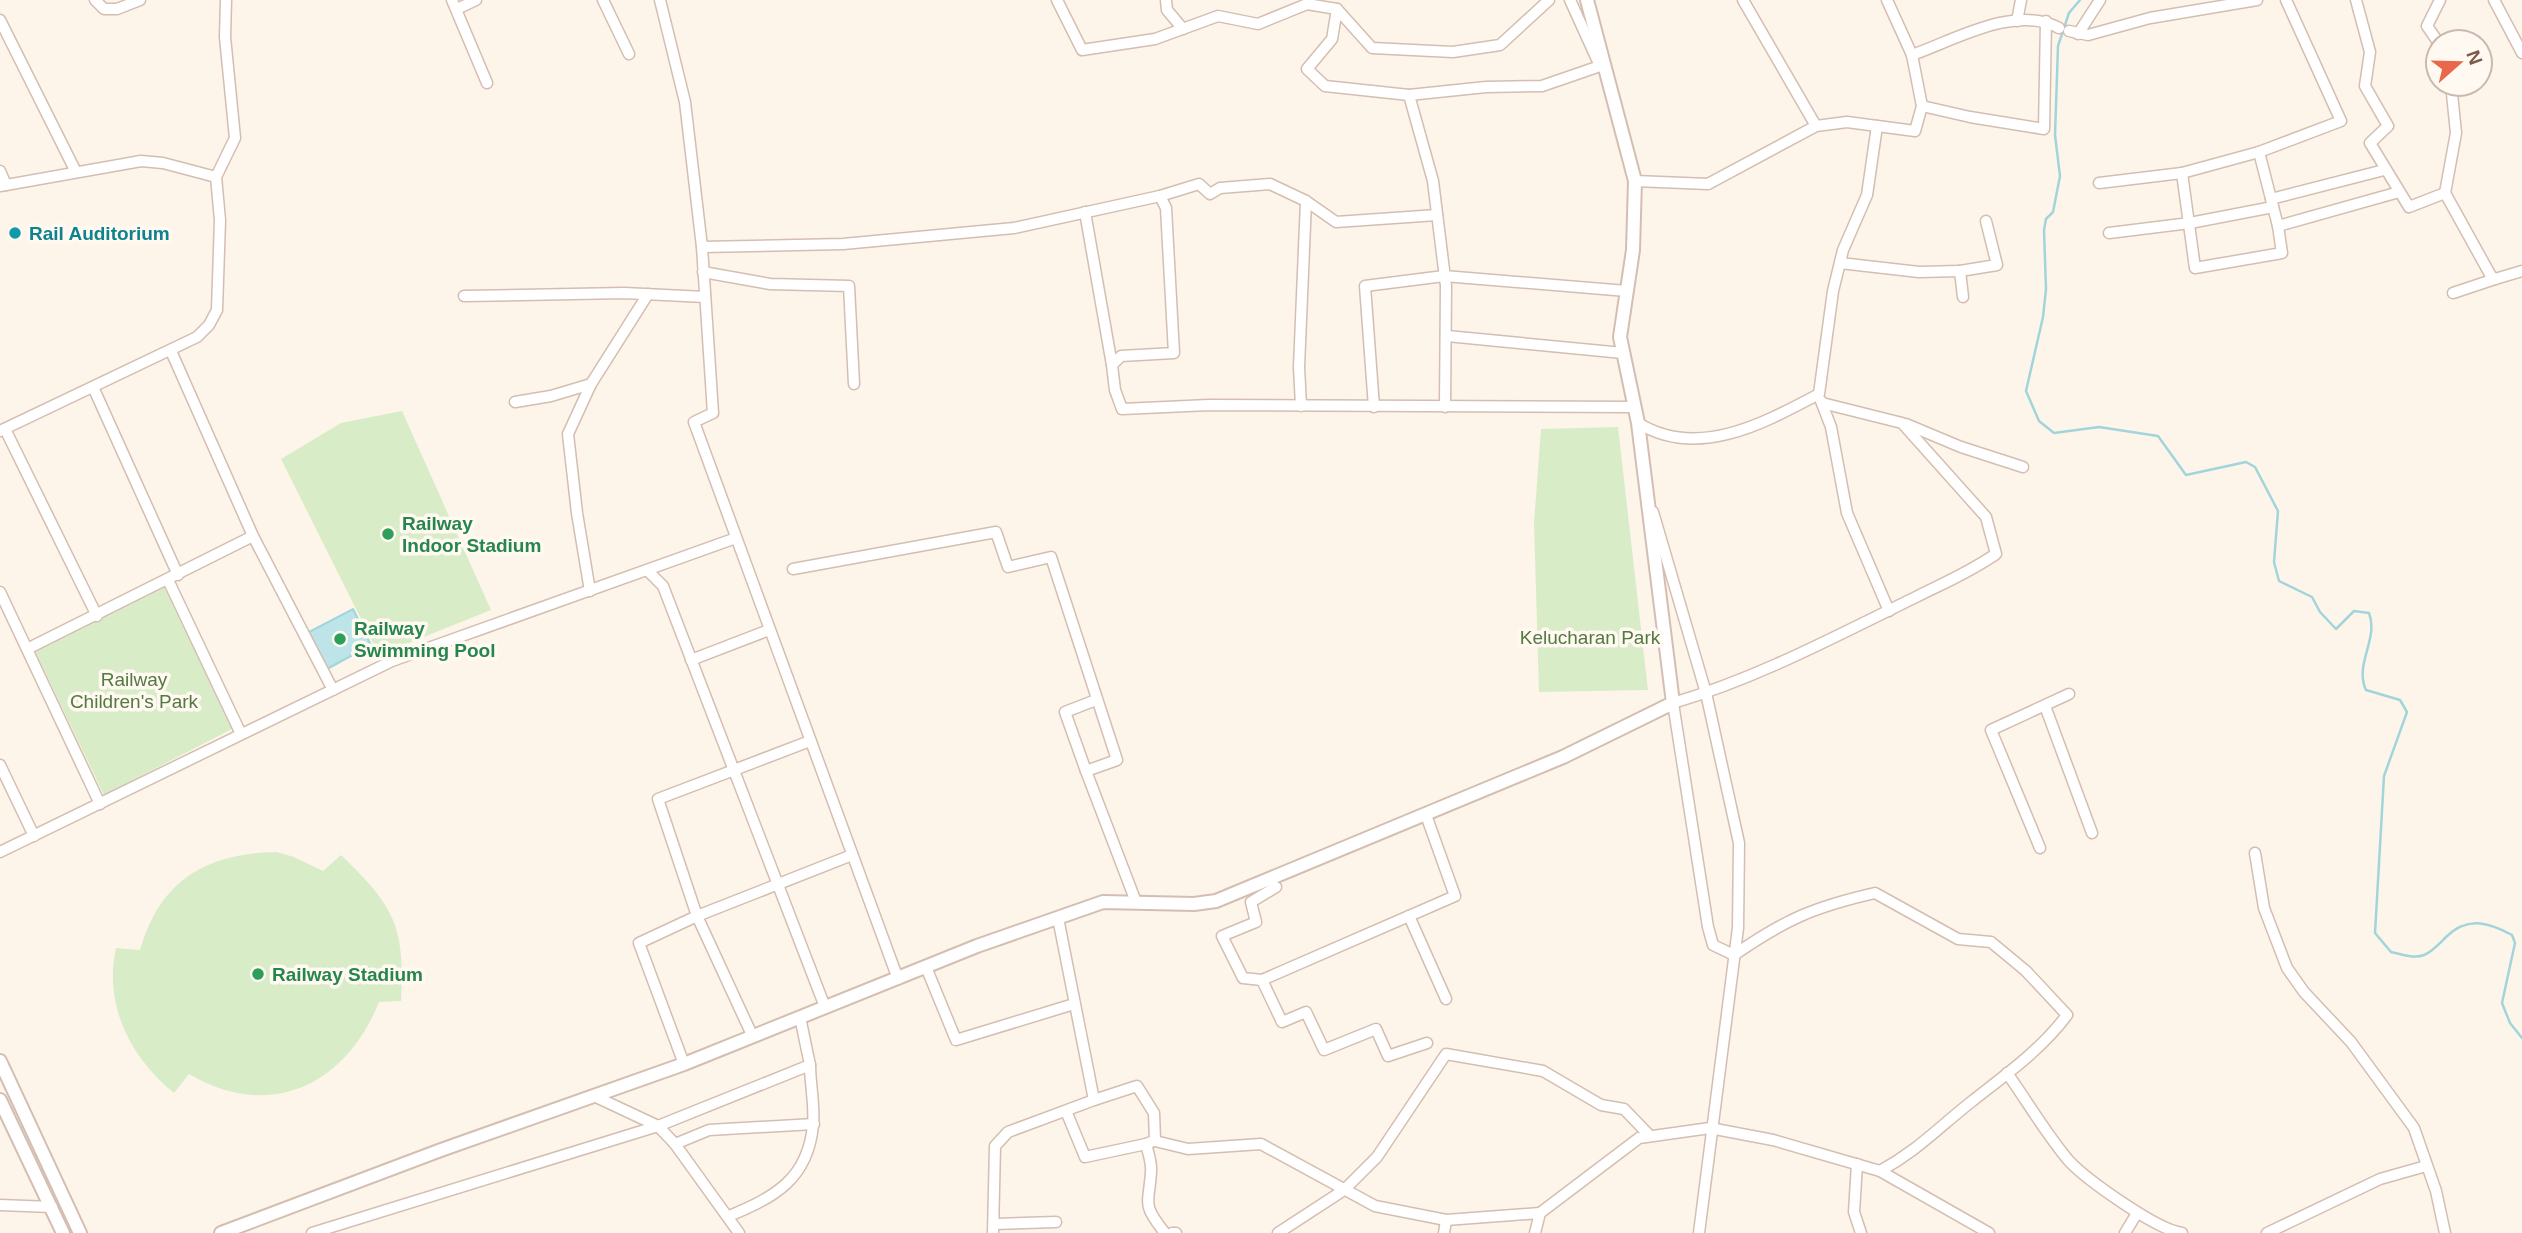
<svg xmlns="http://www.w3.org/2000/svg" width="2522" height="1233" viewBox="0 0 2522 1233" font-family="Helvetica,sans-serif">
<style>
.green{fill:#d8edc7}
.water{fill:#bde5e9;stroke:#a2d5db;stroke-width:2}
.lines{fill:none;stroke-linecap:round;stroke-linejoin:round}
.stream{stroke:#a2d5db;stroke-width:2.5}
.minor-casing{stroke:#d4beb1;stroke-width:13}
.tertiary-casing{stroke:#d4beb1;stroke-width:16}
.minor{stroke:#fff;stroke-width:10}
.tertiary{stroke:#fff;stroke-width:12}
.culture-dot{fill:#0f9aa8;stroke:#fff9f2;stroke-width:2.5}
.leisure-dot{fill:#2e9e5b;stroke:#fff9f2;stroke-width:2.5}
.labels{text-anchor:middle;dominant-baseline:central;stroke-width:7;stroke-linejoin:round;paint-order:stroke}
.culture-label{font-size:19px;font-weight:bold;fill:#0d838f;stroke:#fff9f2;text-anchor:start}
.leisure-label{font-size:19px;font-weight:bold;fill:#27864d;stroke:#fff9f2;text-anchor:start}
.park-label{font-size:19px;fill:#537a40;stroke:#fff9f2}
</style>
<rect width="100%" height="100%" fill="#fdf5ea"/>
<g class="green">
<path d="M 402,411 L 491,610 L 379,655 L 281,459 L 341,423 Z"/>
<path d="M 1618,427 L 1648,690 L 1539,692 L 1534,523 L 1541,429 Z"/>
<path d="M 164,587 L 232,729 L 104,795 L 35,651 Z"/>
<path d="M 277,852 L 294,857 L 323,871 L 341,855 C 395,907 405,926 401,1001 L 379,1002 C 346,1085 270,1122 189,1074 L 174,1093 C 131,1058 103,1005 116,948 L 140,950 C 160,880 206,853 277,852 Z"/>
</g>
<path class="water" d="M 353,609 L 371,645 L 327,669 L 309,632 Z"/>
<g class="lines">
<path class="stream" d="M 2080,0 L 2069,13 L 2058,46 L 2055,135 L 2060,176 L 2053,212 L 2046,219 L 2044,230 L 2046,289 L 2043,317 L 2026,391 L 2039,421 L 2054,433 L 2099,427 L 2158,436 L 2186,475 L 2246,462 L 2255,467 L 2278,511 L 2274,562 L 2279,581 L 2312,597 L 2320,612 L 2336,629 L 2354,611 L 2369,613 C 2379,639 2354,664 2366,690 L 2400,700 L 2407,712 L 2384,776 L 2375,933 L 2391,952 C 2400,954 2414,959 2424,955 C 2433,951 2439,944 2446,937 C 2467,916 2488,922 2512,935 L 2515,943 L 2502,1003 L 2510,1023 L 2522,1038"/>
<g class="minor-casing">
<g id="minor">
<path d="M 95,0 L 104,9 L 117,9 L 140,0"/>
<path d="M 452,0 L 487,83"/>
<path d="M 603,0 L 629,54"/>
<path d="M 660,0 L 685,102 L 702,247 L 843,244 L 1014,228 L 1160,196 L 1166,208 L 1174,353 L 1121,356 L 1112,365 L 1115,390 L 1122,409 L 1209,405 L 1633,407"/>
<path d="M 1057,0 L 1082,50 L 1155,39 L 1218,16 L 1258,24 L 1307,4 L 1337,9 L 1372,48 L 1453,52 L 1500,45 L 1549,0"/>
<path d="M 1166,0 L 1167,10 L 1183,29"/>
<path d="M 1743,0 L 1816,126"/>
<path d="M 1887,0 L 1912,55"/>
<path d="M 2286,0 L 2341,121 L 2259,152 L 2278,226 L 2399,192"/>
<path d="M 2356,0 L 2370,52 L 2365,86 L 2388,126 L 2370,143 L 2409,207 L 2445,193"/>
<path d="M 2494,0 L 2522,53"/>
<path d="M 457,9 L 476,0"/>
<path d="M 1337,9 L 1332,39 L 1307,69 L 1325,86 L 1409,95 L 1486,87 L 1542,86 L 1600,66 L 1570,0"/>
<path d="M 0,20 L 76,172"/>
<path d="M 2017,21 L 2021,0"/>
<path d="M 2069,31 L 2088,35 L 2150,18 L 2257,0"/>
<path d="M 2078,34 L 2100,0"/>
<path d="M 2438,42 L 2427,26 L 2440,0"/>
<path d="M 2451,84 L 2456,133 L 2445,193 L 2491,276 L 2495,279 L 2522,271"/>
<path d="M 1409,95 L 1433,181 L 1446,286 L 1445,407"/>
<path d="M 1922,106 L 1970,117 L 2044,129 L 2046,21"/>
<path d="M 0,171 L 6,185"/>
<path d="M 2182,173 L 2195,268 L 2282,253 L 2278,226"/>
<path d="M 1635,181 L 1708,184 L 1816,126 L 1847,122 L 1915,131 L 1922,106 L 1912,55 C 1955,40 2015,4 2059,28"/>
<path d="M 2099,183 L 2182,173 L 2259,152"/>
<path d="M 0,186 L 141,161 L 163,163 L 216,177"/>
<path d="M 1160,196 L 1199,184 L 1210,194 L 1220,188 L 1270,184 L 1306,201 L 1336,222 L 1437,215"/>
<path d="M 2271,199 L 2384,170"/>
<path d="M 1085,212 L 1112,365"/>
<path d="M 2109,233 L 2190,223 L 2273,207"/>
<path d="M 702,247 L 713,413 L 694,422 L 898,979"/>
<path d="M 1840,263 L 1919,272 L 1960,271 L 1963,297"/>
<path d="M 1960,271 L 1997,265 L 1986,221"/>
<path d="M 703,272 L 770,284 L 849,286 L 854,384"/>
<path d="M 2453,293 L 2495,279"/>
<path d="M 464,296 L 624,293 L 705,297"/>
<path d="M 1447,336 L 1623,353"/>
<path d="M 171,351 L 253,536 L 333,690"/>
<path d="M 93,387 L 178,575"/>
<path d="M 1821,401 L 1831,427 L 1847,513 L 1889,611"/>
<path d="M 515,402 L 551,396 L 591,384 L 648,294"/>
<path d="M 1301,406 L 1299,367 L 1306,201"/>
<path d="M 1374,407 L 1365,286 L 1444,276 L 1627,291"/>
<path d="M 1638,423 C 1698,460 1764,423 1819,394 L 1833,291 L 1843,250 L 1867,195 L 1877,126"/>
<path d="M 1906,424 L 1961,447 L 2023,467"/>
<path d="M 5,429 L 97,616"/>
<path d="M 0,431 L 197,337 L 209,325 L 217,310 L 220,220 L 216,177 L 235,138 L 225,37 L 226,0"/>
<path d="M 1653,512 L 1706,693 L 1739,843 L 1738,928 L 1699,1233"/>
<path d="M 793,569 L 996,532 L 1008,567 L 1051,557 L 1117,760 L 1086,771 L 1136,902"/>
<path d="M 647,570 L 663,586 L 825,1007"/>
<path d="M 168,580 L 241,734"/>
<path d="M 590,591 L 577,513 L 568,434 L 591,384"/>
<path d="M 0,592 L 100,804"/>
<path d="M 27,649 L 253,536"/>
<path d="M 691,660 L 769,630"/>
<path d="M 2045,706 L 2092,833"/>
<path d="M 0,765 L 34,836"/>
<path d="M 1086,771 L 1065,712 L 1096,700"/>
<path d="M 2040,848 L 1991,730 L 2069,694"/>
<path d="M 0,852 L 392,661 L 736,538"/>
<path d="M 2255,853 L 2264,908 L 2287,968 L 2304,992 L 2351,1042 L 2414,1128 L 2436,1191 L 2445,1233"/>
<path d="M 1276,887 L 1251,902 L 1256,922 L 1222,936 L 1243,978 L 1262,980 L 1455,896 L 1426,815"/>
<path d="M 1409,916 L 1446,999"/>
<path d="M 1734,955 L 1713,945 L 1708,927 L 1673,703 C 1758,678 1836,636 1916,597 C 1946,582 1968,573 1996,554 L 1986,517 L 1902,423 L 1822,403"/>
<path d="M 1734,955 C 1786,919 1814,907 1875,893 L 1958,939 L 1991,942 L 2026,971 L 2067,1015 C 2041,1050 2005,1075 1971,1102 C 1938,1128 1917,1151 1880,1171"/>
<path d="M 926,967 L 956,1040 L 1074,1004"/>
<path d="M 1262,980 L 1282,1022 L 1306,1012 L 1324,1050 L 1376,1029 L 1388,1056 L 1427,1043"/>
<path d="M 752,1035 L 697,916 L 658,799 L 810,741"/>
<path d="M 684,1064 L 639,943 L 697,916 L 852,855"/>
<path d="M 2007,1073 C 2027,1101 2046,1134 2069,1161 C 2087,1180 2157,1230 2182,1233"/>
<path d="M 594,1096 L 658,1126 L 675,1144 L 739,1233"/>
<path d="M 1094,1100 L 1137,1086 L 1154,1113 L 1155,1141 L 1188,1149 L 1261,1144 L 1375,1206 L 1446,1220 L 1540,1213"/>
<path d="M 1066,1111 L 1085,1157 L 1146,1144"/>
<path d="M 1151,1142 L 1146,1144 C 1148,1152 1152,1163 1151,1172 C 1149,1205 1141,1203 1165,1233"/>
<path d="M 675,1144 L 709,1130 L 814,1124"/>
<path d="M 1857,1164 L 1854,1212 L 1861,1233"/>
<path d="M 0,1205 L 52,1207"/>
<path d="M 729,1216 C 775,1197 808,1179 813,1125 C 815,1106 810,1084 810,1065"/>
<path d="M 994,1224 L 1056,1222"/>
<path d="M 312,1233 L 658,1126 L 810,1065 L 800,1017"/>
<path d="M 993,1233 L 995,1146 L 1008,1132 L 1094,1100 L 1058,918"/>
<path d="M 1172,1233 L 1176,1233"/>
<path d="M 1278,1233 L 1344,1190 L 1377,1157 L 1446,1054 L 1543,1071 L 1601,1105 L 1624,1109 L 1650,1136"/>
<path d="M 1444,1233 L 1446,1220"/>
<path d="M 1535,1233 L 1540,1213 L 1639,1138 L 1710,1128 L 1773,1140 L 1880,1171 L 1989,1233"/>
<path d="M 2125,1233 L 2137,1213"/>
<path d="M 2267,1233 L 2380,1179 L 2426,1166"/>
</g>
</g>
<g class="tertiary-casing">
<g id="tertiary">
<path d="M 0,1061 L 80,1233"/>
<path d="M 0,1100 L 63,1233"/>
<path d="M 221,1233 L 441,1150 L 684,1064 L 977,946 L 1103,902 L 1194,904 L 1216,901 L 1563,757 L 1673,703 L 1638,423 L 1620,337 L 1633,250 L 1635,181 L 1587,0"/>
</g>
</g>
<use href="#minor" class="minor"/>
<use href="#tertiary" class="tertiary"/>
</g>
<circle class="culture-dot" cx="15" cy="233" r="7"/>
<g class="leisure-dot">
<circle cx="388" cy="534" r="7"/>
<circle cx="340" cy="639" r="7"/>
<circle cx="258" cy="974" r="7"/>
</g>
<g class="labels">
<g class="culture-label">
<text x="29" y="233">Rail Auditorium</text>
</g>
<g class="leisure-label">
<text x="402" y="523">Railway<tspan x="402" dy="22">Indoor Stadium</tspan></text>
<text x="354" y="628">Railway<tspan x="354" dy="22">Swimming Pool</tspan></text>
<text x="272" y="974">Railway Stadium</text>
</g>
<g class="park-label">
<text x="1590" y="637">Kelucharan Park</text>
<text x="134" y="679">Railway<tspan x="134" dy="22">Children's Park</tspan></text>
</g>
</g>
<g transform="translate(2459 63) rotate(70)"><circle r="33" fill="#fff9f2" stroke="#cab9af" stroke-width="2"/>
<path d="M0-5L12 26L0 18L-12 26Z" fill="#eb674b"/>
<text y="-10" font-size="19" font-weight="bold" text-anchor="middle" fill="#7b5a4b">N</text>
</g>
</svg>
